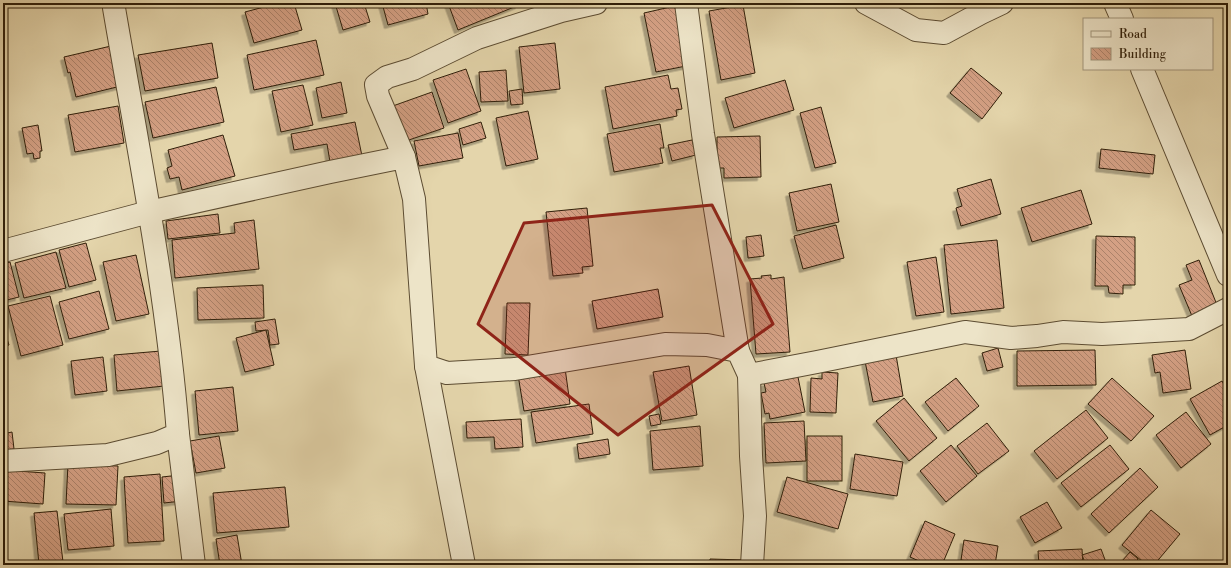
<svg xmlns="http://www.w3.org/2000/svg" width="1231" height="568" viewBox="0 0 1231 568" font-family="'Libre Bodoni',serif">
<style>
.building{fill:url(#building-back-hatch);stroke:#2f1e09;filter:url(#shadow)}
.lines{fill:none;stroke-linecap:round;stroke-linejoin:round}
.minor-casing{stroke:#5c4c32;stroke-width:24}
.minor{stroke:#ede4c8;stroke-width:22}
.marked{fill:#8f2418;fill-opacity:0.2;stroke:#8f2418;stroke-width:3;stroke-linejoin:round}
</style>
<defs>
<pattern id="building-back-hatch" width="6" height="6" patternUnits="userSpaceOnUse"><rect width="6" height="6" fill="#d4a084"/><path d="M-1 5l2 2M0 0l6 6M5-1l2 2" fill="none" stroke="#ac826a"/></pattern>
<filter id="shadow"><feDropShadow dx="-3.5" dy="3.5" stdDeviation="0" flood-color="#0004"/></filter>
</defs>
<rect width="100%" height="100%" fill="#e4d5ab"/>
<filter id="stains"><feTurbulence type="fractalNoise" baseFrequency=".005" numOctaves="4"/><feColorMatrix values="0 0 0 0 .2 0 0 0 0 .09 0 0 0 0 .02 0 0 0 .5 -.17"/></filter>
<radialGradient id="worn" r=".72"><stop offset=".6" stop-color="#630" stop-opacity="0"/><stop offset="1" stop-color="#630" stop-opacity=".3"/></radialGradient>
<g class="building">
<path d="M 279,3 L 294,3 L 302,30 L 254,43 L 245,12 Z"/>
<path d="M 335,3 L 364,3 L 370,22 L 343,30 Z"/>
<path d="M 382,3 L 426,3 L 428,14 L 388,25 Z"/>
<path d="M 448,3 L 518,3 L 519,5 L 458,30 Z"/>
<path d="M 679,5 L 691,65 L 656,72 L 644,13 Z"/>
<path d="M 743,5 L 755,73 L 721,80 L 709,11 Z"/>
<path d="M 316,40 L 324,75 L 254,90 L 247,55 Z"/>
<path d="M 212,43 L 218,78 L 145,91 L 138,55 Z"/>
<path d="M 555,43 L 560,89 L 524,93 L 519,47 Z"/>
<path d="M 111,46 L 121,86 L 76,97 L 70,72 L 68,73 L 64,57 Z"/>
<path d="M 971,68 L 1002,93 L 982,119 L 950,93 Z"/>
<path d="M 466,69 L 481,111 L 448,123 L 433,80 Z"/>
<path d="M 506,70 L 508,101 L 481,102 L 479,72 Z"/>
<path d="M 668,75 L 671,89 L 678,88 L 682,109 L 676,110 L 677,116 L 613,129 L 605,87 Z"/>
<path d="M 785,80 L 794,110 L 734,128 L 725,98 Z"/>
<path d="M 341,82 L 347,113 L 322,118 L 316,88 Z"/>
<path d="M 303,85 L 313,125 L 281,132 L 272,91 Z"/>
<path d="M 216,87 L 224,122 L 153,138 L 145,102 Z"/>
<path d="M 522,89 L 523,104 L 511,105 L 509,91 Z"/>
<path d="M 432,92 L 444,128 L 403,142 L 390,107 Z"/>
<path d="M 118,106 L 124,143 L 75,152 L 68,115 Z"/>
<path d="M 821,107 L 836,163 L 815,168 L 800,113 Z"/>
<path d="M 528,111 L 538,159 L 506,166 L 496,118 Z"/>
<path d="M 355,122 L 362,156 L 330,162 L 327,144 L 294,150 L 291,134 Z"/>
<path d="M 481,122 L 486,138 L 463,145 L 459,129 Z"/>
<path d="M 660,124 L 664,148 L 660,148 L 663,163 L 614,172 L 607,134 Z"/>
<path d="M 38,125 L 42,151 L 40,151 L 40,158 L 34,159 L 33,153 L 27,154 L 22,128 Z"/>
<path d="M 458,133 L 463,158 L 419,166 L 414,141 Z"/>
<path d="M 223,135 L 235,176 L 182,190 L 179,177 L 170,179 L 167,168 L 172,166 L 168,150 Z"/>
<path d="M 760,136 L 761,177 L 724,178 L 724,168 L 717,168 L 717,137 Z"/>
<path d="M 692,140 L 696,155 L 672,161 L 668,145 Z"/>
<path d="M 1101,149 L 1155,155 L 1153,174 L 1099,168 Z"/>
<path d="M 991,179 L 1001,214 L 961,226 L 956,208 L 962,206 L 957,189 Z"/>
<path d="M 831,184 L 839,222 L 797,231 L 789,193 Z"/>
<path d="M 1081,190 L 1092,224 L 1032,242 L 1021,208 Z"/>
<path d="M 587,208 L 593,266 L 582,267 L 583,273 L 553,276 L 546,212 Z"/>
<path d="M 218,214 L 220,233 L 168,239 L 166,221 Z"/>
<path d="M 254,220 L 259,269 L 175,278 L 172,240 L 235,233 L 234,223 Z"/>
<path d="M 836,225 L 844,258 L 803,269 L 794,236 Z"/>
<path d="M 761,235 L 764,256 L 748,258 L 746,237 Z"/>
<path d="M 1096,236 L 1135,237 L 1135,285 L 1123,285 L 1123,294 L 1109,293 L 1108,286 L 1095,286 Z"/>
<path d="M 997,240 L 1004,308 L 951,314 L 944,245 Z"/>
<path d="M 86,243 L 96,280 L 69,287 L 59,250 Z"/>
<path d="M 56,252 L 66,288 L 24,298 L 15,263 Z"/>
<path d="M 136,255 L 149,314 L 116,321 L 103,262 Z"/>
<path d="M 936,257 L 944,312 L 916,316 L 907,262 Z"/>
<path d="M 1199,260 L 1217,305 L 1192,316 L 1179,285 L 1192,280 L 1186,265 Z"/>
<path d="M 10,262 L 19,297 L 3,301 L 3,264 Z"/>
<path d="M 771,275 L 771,279 L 784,277 L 790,352 L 756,354 L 750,279 L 762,278 L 761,276 Z"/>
<path d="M 263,285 L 264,318 L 198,320 L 197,288 Z"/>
<path d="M 658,289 L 663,317 L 597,329 L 592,301 Z"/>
<path d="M 99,291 L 109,329 L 69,339 L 59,302 Z"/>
<path d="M 50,296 L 63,345 L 21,356 L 8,306 Z"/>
<path d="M 507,303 L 530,303 L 528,355 L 505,354 Z"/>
<path d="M 275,319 L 279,344 L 270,345 L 268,330 L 256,331 L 255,322 Z"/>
<path d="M 3,326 L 9,345 L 3,347 Z"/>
<path d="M 266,330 L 274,365 L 245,372 L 236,338 Z"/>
<path d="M 998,348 L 1003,367 L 987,371 L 982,353 Z"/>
<path d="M 1095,350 L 1096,385 L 1017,386 L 1017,351 Z"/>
<path d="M 1185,350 L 1191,389 L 1163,393 L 1160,372 L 1155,373 L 1152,355 Z"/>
<path d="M 161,351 L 164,386 L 117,391 L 114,355 Z"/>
<path d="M 896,355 L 903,396 L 873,402 L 865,361 Z"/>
<path d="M 103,357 L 107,391 L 75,395 L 71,361 Z"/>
<path d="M 689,366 L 697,415 L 662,421 L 653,372 Z"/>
<path d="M 565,368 L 570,404 L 524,411 L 518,375 Z"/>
<path d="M 822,372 L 838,373 L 836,413 L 810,412 L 811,378 L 822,379 Z"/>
<path d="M 798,377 L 805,412 L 770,419 L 769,413 L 765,414 L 761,393 L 766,392 L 764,383 Z"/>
<path d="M 956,378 L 979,406 L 948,431 L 925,402 Z"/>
<path d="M 1112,378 L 1154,416 L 1131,441 L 1088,404 Z"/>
<path d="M 1222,381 L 1228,392 L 1228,425 L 1210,435 L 1190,399 Z"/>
<path d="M 233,387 L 238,431 L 199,435 L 195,391 Z"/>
<path d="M 904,398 L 937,438 L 909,461 L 876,421 Z"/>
<path d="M 589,404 L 593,434 L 536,443 L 531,412 Z"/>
<path d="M 1086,410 L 1108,438 L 1057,479 L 1034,451 Z"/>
<path d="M 1186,412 L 1211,444 L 1181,468 L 1156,435 Z"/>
<path d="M 659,414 L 661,424 L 651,426 L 649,416 Z"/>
<path d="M 521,419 L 523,447 L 495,449 L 494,437 L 467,438 L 466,422 Z"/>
<path d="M 804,421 L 806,461 L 766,463 L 764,423 Z"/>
<path d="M 987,423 L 1009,451 L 978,474 L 957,446 Z"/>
<path d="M 700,426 L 703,466 L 653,470 L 650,431 Z"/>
<path d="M 12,432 L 14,449 L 3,450 L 3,434 Z"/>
<path d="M 219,436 L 225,468 L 196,473 L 190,441 Z"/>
<rect x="807" y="436" width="35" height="45"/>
<path d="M 608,439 L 610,454 L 579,459 L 577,444 Z"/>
<path d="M 951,445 L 977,476 L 946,502 L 920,471 Z"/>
<path d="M 1110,445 L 1129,469 L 1081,507 L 1061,483 Z"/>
<path d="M 855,454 L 903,462 L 897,496 L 850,489 Z"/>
<path d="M 68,464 L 118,466 L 116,505 L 66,504 Z"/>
<path d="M 1140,468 L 1158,487 L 1109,533 L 1091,514 Z"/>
<path d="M 3,470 L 45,473 L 43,504 L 3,501 Z"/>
<path d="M 160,474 L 164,541 L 128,543 L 124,477 Z"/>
<path d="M 180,475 L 182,501 L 164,503 L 162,477 Z"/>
<path d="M 787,477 L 848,494 L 838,529 L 777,512 Z"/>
<path d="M 285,487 L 289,527 L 217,533 L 213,493 Z"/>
<path d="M 1047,502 L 1062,528 L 1035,543 L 1020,517 Z"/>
<path d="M 111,509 L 114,546 L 68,550 L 64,514 Z"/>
<path d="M 1151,510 L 1180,534 L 1154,565 L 1147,565 L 1122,545 Z"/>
<path d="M 57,511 L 63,562 L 39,564 L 34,513 Z"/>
<path d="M 925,521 L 955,534 L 942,565 L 928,565 L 910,557 Z"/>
<path d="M 237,535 L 242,565 L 220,565 L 216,539 Z"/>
<path d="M 964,540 L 998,546 L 995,565 L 961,560 Z"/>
<path d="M 1082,549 L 1083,565 L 1039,565 L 1038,551 Z"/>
<path d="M 1101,549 L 1107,565 L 1086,565 L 1082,555 Z"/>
<path d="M 1130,552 L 1138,559 L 1133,565 L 1127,565 L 1122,561 Z"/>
<path d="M 710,559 L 745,560 L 745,565 L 710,565 Z"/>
</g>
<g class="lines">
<g class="minor-casing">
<g id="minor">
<path d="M 686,3 L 703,134 L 738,351"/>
<path d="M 866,3 L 916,30 L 944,33 L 981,13 L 1002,3"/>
<path d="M 1115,3 L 1122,19"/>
<path d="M 1142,69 L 1228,275"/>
<path d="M 404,157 L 378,96 L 376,85 L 387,77 L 413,69 L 477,38 L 561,11 L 596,3"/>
<path d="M 3,251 L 149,212 L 330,172 L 404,157 L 414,199 L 426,366 L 447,373 L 515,369 L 665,344 L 707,345 L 738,351 L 749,375 L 817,362 L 965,332 L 1011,338 L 1037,336 L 1063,332 L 1102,334 L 1189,329 L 1228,309"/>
<path d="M 426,366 L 464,565"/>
<path d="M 749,375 L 751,456 L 755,516 L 752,565"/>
<path d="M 178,434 L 194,565"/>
<path d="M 3,461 L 108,455 L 157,443 L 178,434 C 167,291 138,149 114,8"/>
</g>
</g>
<use href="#minor" class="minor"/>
</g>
<path class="marked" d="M 712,205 L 773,324 L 618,435 L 478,324 L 524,223 Z"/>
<rect width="1231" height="568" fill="none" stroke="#e4d5ab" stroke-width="16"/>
<rect x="4" y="4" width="1223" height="560" fill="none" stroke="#2f1e09" stroke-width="2"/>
<rect x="8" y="8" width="1215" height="552" fill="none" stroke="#2f1e09"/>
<rect x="1083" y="18" width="130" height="52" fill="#ede4c8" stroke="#a1957c"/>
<rect x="1091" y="31" width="20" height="6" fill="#ede4c8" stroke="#a1957c"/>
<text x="1119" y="38" font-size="12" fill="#2f1e09">Road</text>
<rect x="1091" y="48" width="20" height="12" fill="url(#building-back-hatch)" stroke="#a1957c"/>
<text x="1119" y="58" font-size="12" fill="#2f1e09">Building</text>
<rect width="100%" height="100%" filter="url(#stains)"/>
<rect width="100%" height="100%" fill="url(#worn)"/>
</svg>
